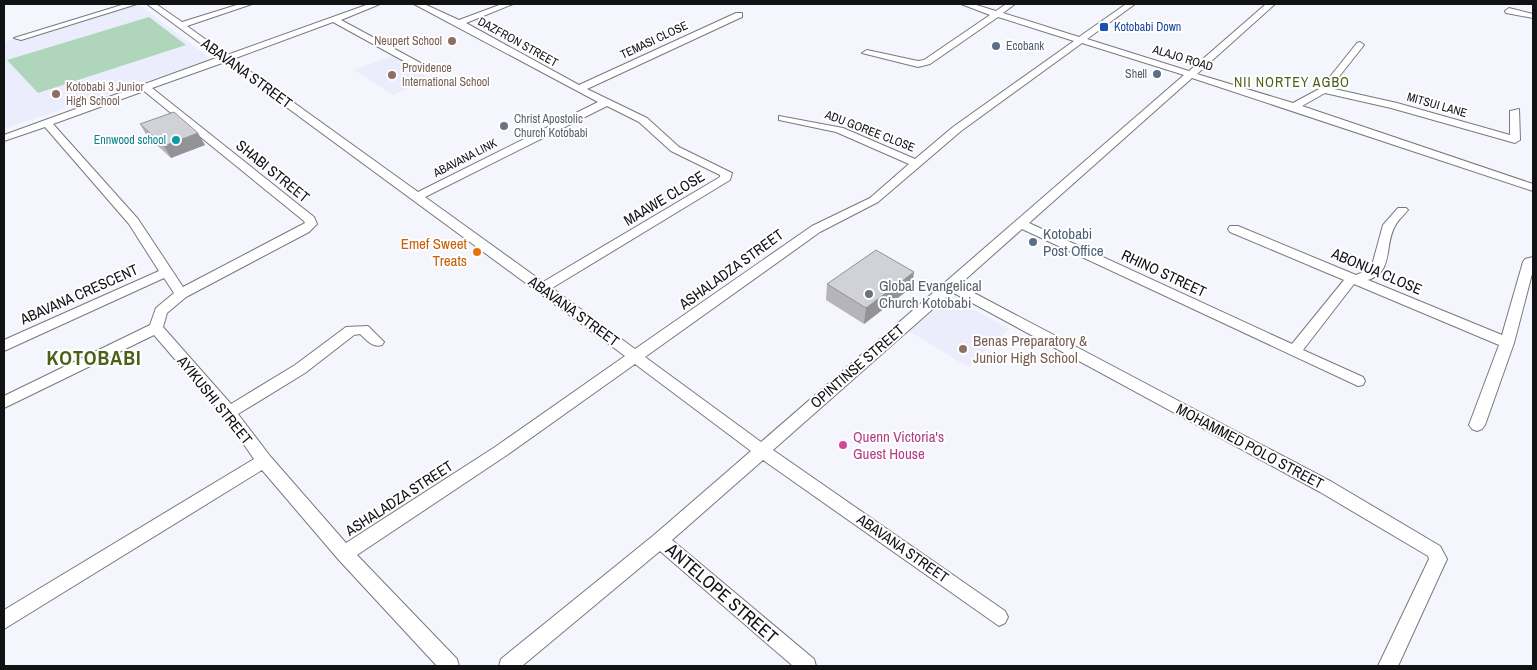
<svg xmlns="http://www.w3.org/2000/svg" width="1537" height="670" viewBox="0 0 1537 670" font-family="'Archivo Narrow',sans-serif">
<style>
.built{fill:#ecedfc}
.green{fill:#afd6bb}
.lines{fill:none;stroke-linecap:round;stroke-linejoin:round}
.minor-casing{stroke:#78797f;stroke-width:2}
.minor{fill:#fff;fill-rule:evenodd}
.wall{fill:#b4b4ba}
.shaded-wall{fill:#929297}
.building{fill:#d1d1d8;stroke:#929297}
.transit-dot{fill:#1a4fb4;stroke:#fff;stroke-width:2}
.education-dot{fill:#8d6e63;stroke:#fff;stroke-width:2}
.service-dot{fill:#5c6f8a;stroke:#fff;stroke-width:2}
.worship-dot{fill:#6b7280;stroke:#fff;stroke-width:2}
.culture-dot{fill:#0f9aa8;stroke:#fff;stroke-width:2}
.food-dot{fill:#e8710a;stroke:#fff;stroke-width:2}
.hotel-dot{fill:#d1479c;stroke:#fff;stroke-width:2}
.labels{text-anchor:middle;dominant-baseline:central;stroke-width:4;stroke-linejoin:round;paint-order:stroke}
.far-transit-label{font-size:12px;fill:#164399;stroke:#fff;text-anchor:start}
.far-street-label{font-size:12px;fill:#111214;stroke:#fff}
.far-education-label{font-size:12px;fill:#785e54;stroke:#fff;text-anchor:start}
.far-service-label{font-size:12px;fill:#4e5e75;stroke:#fff;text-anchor:start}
.far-worship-label{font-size:12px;fill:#5b616d;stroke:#fff;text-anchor:start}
.far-culture-label{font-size:12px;fill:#0d838f;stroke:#fff;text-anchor:end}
.far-neighbourhood-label{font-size:14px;letter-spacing:1px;fill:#4c6016;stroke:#fff}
.street-label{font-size:15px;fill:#111214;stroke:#fff}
.service-label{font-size:15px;fill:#4e5e75;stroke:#fff;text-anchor:start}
.food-label{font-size:15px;fill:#c56008;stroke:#fff;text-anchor:end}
.worship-label{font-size:15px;fill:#5b616d;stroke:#fff;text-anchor:start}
.education-label{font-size:15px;fill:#785e54;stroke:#fff;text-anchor:start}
.hotel-label{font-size:15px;fill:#b23c85;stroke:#fff;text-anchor:start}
.near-street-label{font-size:18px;fill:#111214;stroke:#fff}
.district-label{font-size:20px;font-weight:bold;letter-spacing:1px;fill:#4c6016;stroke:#fff}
</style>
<rect width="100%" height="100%" fill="#f5f6fd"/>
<g class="built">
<path d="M 133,4 L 138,4 L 211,59 L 4,129 L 4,42 Z"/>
<path d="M 392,56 L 431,79 L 393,95 L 354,70 Z"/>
<path d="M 950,296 L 1009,329 L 968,367 L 909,331 Z"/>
</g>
<path class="green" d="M 149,17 L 186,45 L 38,93 L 7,60 Z"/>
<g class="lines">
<g class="minor-casing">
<g id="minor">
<path d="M 125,4 L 137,4 L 21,40 L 14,38 Z"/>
<path d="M 147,4 L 156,4 L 182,22 L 240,4 L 252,4 L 187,26 L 227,55 L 369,4 L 380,4 L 341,20 L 428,67 L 428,71 L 422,71 L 333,22 L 233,59 L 418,192 L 598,102 L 414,4 L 424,4 L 459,20 L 502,4 L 513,4 L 466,23 L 579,85 L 736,13 L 742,13 L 742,17 L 587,89 L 647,118 L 679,147 L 732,173 L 730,180 L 552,288 L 635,349 L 812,226 L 870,198 L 909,164 L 836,132 L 779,120 L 779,116 L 843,128 L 915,159 L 953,127 L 1074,41 L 998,17 L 930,64 L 918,67 L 862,53 L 867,50 L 918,61 L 924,60 L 990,15 L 961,4 L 973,4 L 996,11 L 1006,4 L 1015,4 L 1003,13 L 1079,37 L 1126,4 L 1135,4 L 1087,39 L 1189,71 L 1266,4 L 1275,4 L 1197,74 L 1293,103 L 1321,88 L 1357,43 L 1360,42 L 1364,45 L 1330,88 L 1397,103 L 1510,135 L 1510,111 L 1519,109 L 1520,140 L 1515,143 L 1391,108 L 1325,93 L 1302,106 L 1533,184 L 1533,191 L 1192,78 L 1029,223 L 1292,344 L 1344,280 L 1230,232 L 1228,229 L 1230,226 L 1238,226 L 1356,275 L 1371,269 L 1383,225 L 1398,208 L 1406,208 L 1408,210 C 1404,215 1398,220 1395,226 C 1384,245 1394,272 1368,280 L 1502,335 L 1523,262 L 1525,259 L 1533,257 L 1533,270 L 1514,343 L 1485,425 L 1482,429 L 1477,431 L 1472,429 L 1469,425 L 1499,345 L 1354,284 L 1303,350 L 1363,377 L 1365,381 L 1363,385 L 1358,386 L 1022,229 L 959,285 L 1332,482 L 1440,546 L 1447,559 L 1398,666 L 1378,666 L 1429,559 L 1428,556 L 1320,492 L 952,292 L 773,450 L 1005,611 L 1008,617 L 1005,623 L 999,626 L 763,460 L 672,540 L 814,659 L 816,666 L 793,666 L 660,551 L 522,666 L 499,666 L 501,659 L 654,535 L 751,451 L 635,364 L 507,455 L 357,555 L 457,659 L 459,666 L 437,666 L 338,559 L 262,470 L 4,629 L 4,610 L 254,459 L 224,416 L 154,335 L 4,408 L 4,396 L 150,325 L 156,308 L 174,293 L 164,278 L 4,351 L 4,340 L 159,271 L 129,224 L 45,127 L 4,141 L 4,135 L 219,57 ZM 1082,43 L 1184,75 L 761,442 L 645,357 L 820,232 L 878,202 L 961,131 ZM 225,62 L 625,356 L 495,447 L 346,543 L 270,456 L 238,414 L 305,373 L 354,335 L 360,334 C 367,340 372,348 382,345 L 384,342 L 368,326 L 346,327 L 295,365 L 231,404 L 163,327 L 167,313 L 186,297 L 309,232 L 317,224 L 314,217 L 152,88 ZM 144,91 L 304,221 L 305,223 L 183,287 L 138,219 L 53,124 ZM 607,106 L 639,122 L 671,151 L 720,175 L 720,177 L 543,282 L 425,197 Z"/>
<path d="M 1509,8 L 1533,14 L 1533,18 L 1506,13 L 1505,11 Z"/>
</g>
</g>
<use href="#minor" class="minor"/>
</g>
<g class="wall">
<path d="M 140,124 L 205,145 L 171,158 L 147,136 Z"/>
<path d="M 827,284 L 912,287 L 864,324 L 826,300 Z"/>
</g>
<g class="shaded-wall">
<path d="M 198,133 L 205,145 L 171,158 L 164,146 Z"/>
<path d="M 914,272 L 912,287 L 864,324 L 866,308 Z"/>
</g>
<g class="building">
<path d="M 174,112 L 198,133 L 164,146 L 140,124 Z"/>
<path d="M 876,250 L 914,272 L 866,308 L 827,284 Z"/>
</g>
<rect class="transit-dot" x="1099" y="22" width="10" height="10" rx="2.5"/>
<g class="education-dot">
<circle cx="452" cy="41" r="5"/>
<circle cx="392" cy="75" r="5"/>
<circle cx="56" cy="94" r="5"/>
<circle cx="963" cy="349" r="5"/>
</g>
<g class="service-dot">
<circle cx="996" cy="46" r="5"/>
<circle cx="1157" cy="74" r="5"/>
<circle cx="1033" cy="242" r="5"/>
</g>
<g class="worship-dot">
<circle cx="504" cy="126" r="5"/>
<circle cx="869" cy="294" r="5"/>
</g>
<circle class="culture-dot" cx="176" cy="140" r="5"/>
<circle class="food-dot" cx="477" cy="252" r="5"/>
<circle class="hotel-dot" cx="843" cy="445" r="5"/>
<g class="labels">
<g class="far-transit-label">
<text x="1114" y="27">Kotobabi Down</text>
</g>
<g class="far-street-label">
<text transform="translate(654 40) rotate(-25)">TEMASI CLOSE</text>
<text transform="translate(518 42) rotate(29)">DAZFRON STREET</text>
<text transform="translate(1183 58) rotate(17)">ALAJO ROAD</text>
<text transform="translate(1437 105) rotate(16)">MITSUI LANE</text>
<text transform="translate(870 131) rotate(21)">ADU GOREE CLOSE</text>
<text transform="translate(465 158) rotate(-27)">ABAVANA LINK</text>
</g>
<g class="far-education-label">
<text x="442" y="41" text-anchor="end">Neupert School</text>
<text x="402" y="68">Providence<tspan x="402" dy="14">International School</tspan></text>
<text x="66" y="87">Kotobabi 3 Junior<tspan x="66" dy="14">High School</tspan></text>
</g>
<g class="far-service-label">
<text x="1006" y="46">Ecobank</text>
<text x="1147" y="74" text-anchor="end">Shell</text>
</g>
<g class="far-worship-label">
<text x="514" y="119">Christ Apostolic<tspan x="514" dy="14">Church Kotobabi</tspan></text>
</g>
<g class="far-culture-label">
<text x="166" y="140">Ennwood school</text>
</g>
<g class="far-neighbourhood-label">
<text x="1292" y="82">NII NORTEY AGBO</text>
</g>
<g class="street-label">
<text transform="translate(247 73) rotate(36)">ABAVANA STREET</text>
<text transform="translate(273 171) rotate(39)">SHABI STREET</text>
<text transform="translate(664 198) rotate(-31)">MAAWE CLOSE</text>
<text transform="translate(731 269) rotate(-36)">ASHALADZA STREET</text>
<text transform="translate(1377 271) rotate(23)">ABONUA CLOSE</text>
<text transform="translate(1164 273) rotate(25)">RHINO STREET</text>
<text transform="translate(79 294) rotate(-24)">ABAVANA CRESCENT</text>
<text transform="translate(574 311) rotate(36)">ABAVANA STREET</text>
<text transform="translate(857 366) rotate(-41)">OPINTINSE STREET</text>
<text transform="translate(215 400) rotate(51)">AYIKUSHI STREET</text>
<text transform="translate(1250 446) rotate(28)">MOHAMMED POLO STREET</text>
<text transform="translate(399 498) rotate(-33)">ASHALADZA STREET</text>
<text transform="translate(903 548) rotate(35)">ABAVANA STREET</text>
</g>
<g class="service-label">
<text x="1043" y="233">Kotobabi<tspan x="1043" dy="17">Post Office</tspan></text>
</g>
<g class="food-label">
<text x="467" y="243">Emef Sweet<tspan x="467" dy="17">Treats</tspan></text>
</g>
<g class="worship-label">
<text x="879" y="285">Global Evangelical<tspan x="879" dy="17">Church Kotobabi</tspan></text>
</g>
<g class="education-label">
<text x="973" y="340">Benas Preparatory &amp;<tspan x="973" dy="17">Junior High School</tspan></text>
</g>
<g class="hotel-label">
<text x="853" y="436">Quenn Victoria's<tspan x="853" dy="17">Guest House</tspan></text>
</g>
<g class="near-street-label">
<text transform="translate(722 593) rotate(41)">ANTELOPE STREET</text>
</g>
<g class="district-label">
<text x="94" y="357">KOTOBABI</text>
</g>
</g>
<rect width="1537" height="670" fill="none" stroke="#111214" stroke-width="10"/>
</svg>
